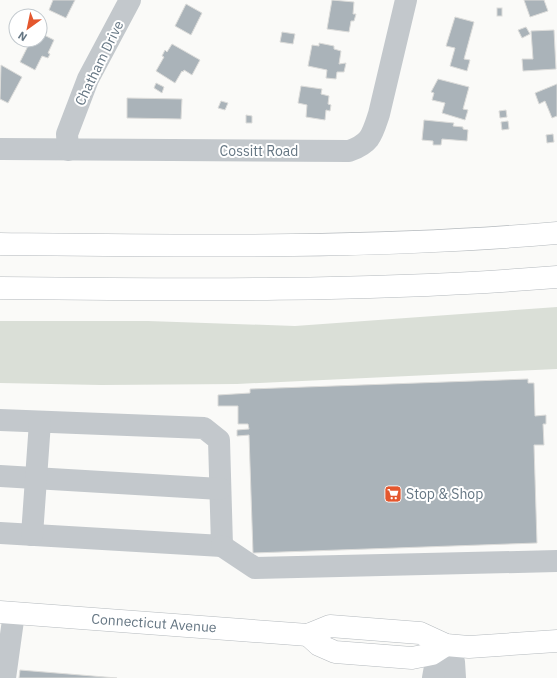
<svg xmlns="http://www.w3.org/2000/svg" width="557" height="678" viewBox="0 0 557 678" font-family="'IBM Plex Sans',sans-serif">
<style>
.green{fill:#dadfd7}
.building{fill:#aab3b9;stroke:#dcdcda}
.lines{fill:none;stroke-linecap:round;stroke-linejoin:round}
.major-casing{stroke:#b5babe;stroke-width:23}
.highway-casing{stroke:#b4b9bd;stroke-width:23}
.minor{stroke:#c3c8cc;stroke-width:22}
.major{stroke:#fff;stroke-width:22}
.highway{stroke:#fff;stroke-width:22}
.labels{text-anchor:middle;dominant-baseline:central;stroke-width:4;stroke-linejoin:round;paint-order:stroke}
.street-label{font-size:14px;fill:#657683;stroke:#fff}
.poi-label{font-size:14px;fill:#657683;stroke:#fff;text-anchor:start}
</style>
<rect width="100%" height="100%" fill="#fafaf8"/>
<path class="green" d="M 557,307 L 557,369 L 237,384 L 101,385 L 0,383 L 0,321 L 148,321 L 295,326 Z"/>
<g class="building">
<path d="M 53,0 L 75,0 L 66,18 L 49,10 Z"/>
<path d="M 332,0 L 354,2 L 353,14 L 356,14 L 354,21 L 351,21 L 349,32 L 327,29 Z"/>
<path d="M 524,0 L 544,0 L 548,11 L 530,17 Z"/>
<path d="M 186,4 L 202,13 L 191,35 L 175,26 Z"/>
<rect x="497" y="8" width="5" height="8"/>
<path d="M 455,17 L 474,22 L 464,59 L 470,60 L 467,71 L 450,66 L 455,48 L 446,46 Z"/>
<path d="M 526,27 L 530,34 L 522,38 L 518,30 Z"/>
<path d="M 554,30 L 556,69 L 523,71 L 522,59 L 533,59 L 531,31 Z"/>
<path d="M 282,32 L 295,34 L 293,44 L 280,42 Z"/>
<path d="M 40,33 L 54,40 L 48,53 L 50,54 L 48,58 L 42,56 L 35,70 L 20,62 L 31,40 L 40,40 Z"/>
<path d="M 319,43 L 334,46 L 334,49 L 341,51 L 339,64 L 346,63 L 344,72 L 337,72 L 336,79 L 326,78 L 327,70 L 308,66 L 312,45 L 319,46 Z"/>
<path d="M 172,44 L 200,60 L 192,75 L 184,70 L 183,72 L 182,71 L 175,83 L 156,71 L 164,57 L 162,56 L 165,50 L 167,52 Z"/>
<path d="M 1,65 L 22,77 L 8,103 L 0,99 Z"/>
<path d="M 438,79 L 469,87 L 463,109 L 468,110 L 465,120 L 442,113 L 445,103 L 432,100 L 434,93 L 431,92 Z"/>
<path d="M 156,83 L 164,87 L 162,93 L 154,88 Z"/>
<path d="M 557,84 L 557,116 L 552,118 L 545,101 L 539,104 L 535,93 Z"/>
<path d="M 301,86 L 322,89 L 321,94 L 329,96 L 328,104 L 331,105 L 330,111 L 326,110 L 325,120 L 306,117 L 307,105 L 298,103 Z"/>
<path d="M 127,98 L 182,99 L 181,119 L 127,118 Z"/>
<path d="M 221,101 L 228,103 L 225,110 L 218,108 Z"/>
<path d="M 506,110 L 507,117 L 500,118 L 499,111 Z"/>
<path d="M 246,115 L 252,116 L 252,123 L 246,123 Z"/>
<path d="M 424,120 L 454,123 L 453,126 L 463,127 L 463,129 L 468,130 L 467,141 L 442,139 L 441,145 L 433,145 L 433,141 L 422,140 Z"/>
<path d="M 508,121 L 509,129 L 502,130 L 501,122 Z"/>
<path d="M 553,134 L 554,142 L 547,143 L 546,135 Z"/>
<path d="M 528,379 L 528,383 L 534,383 L 535,416 L 546,415 L 546,424 L 543,424 L 544,445 L 534,445 L 537,543 L 253,553 L 249,435 L 237,436 L 237,430 L 249,429 L 248,424 L 238,424 L 238,406 L 218,406 L 218,395 L 250,393 L 250,389 Z"/>
<path d="M 20,670 L 117,678 L 19,678 Z"/>
</g>
<g class="lines">
<g class="major-casing">
<g id="major">
<path d="M 0,612 L 308,635 L 330,626 L 420,633 L 446,645 L 469,647 L 557,641"/>
<path d="M 308,635 L 319,645 L 335,652 L 412,658 L 432,654 L 446,645"/>
</g>
</g>
<g class="highway-casing">
<g id="highway">
<path d="M 0,244 C 186,246 372,249 557,233"/>
<path d="M 0,288 C 186,290 371,292 557,277"/>
</g>
</g>
<g class="minor">
<path d="M 0,149 L 349,151 C 371,143 372,135 379,114 L 406,0"/>
<path d="M 68,150 L 67,134 L 88,79 L 130,0"/>
<path d="M 0,420 L 204,428 L 219,440 L 222,546 L 0,533"/>
<path d="M 0,476 L 220,489"/>
<path d="M 32,535 L 40,422"/>
<path d="M 222,546 L 255,568 L 557,561"/>
<path d="M 446,645 L 454,662 L 455,678"/>
<path d="M 5,678 L 14,613"/>
<path d="M 433,678 L 436,661 L 446,645"/>
</g>
<use href="#major" class="major"/>
<use href="#highway" class="highway"/>
</g>
<defs>
<g id="supermarket-square" transform="scale(0.9)"><rect x="-9" y="-9" width="18" height="18" rx="4" fill="#e4572e" stroke="#fff"/><path d="M-6-5.5h2.5l.6 2H6L4.5 2H-2.5L-4.4-4H-6ZM-1.5 3.2a1.3 1.3 0 1 0 .1 0ZM3 3.2a1.3 1.3 0 1 0 .1 0Z" fill="#fff"/></g>
</defs>
<g fill-rule="evenodd">
<use href="#supermarket-square" x="393" y="494"/>
</g>
<g class="labels">
<g class="street-label">
<text transform="translate(99 63) rotate(-64)">Chatham Drive</text>
<text x="259" y="151">Cossitt Road</text>
<text transform="translate(154 623) rotate(4)">Connecticut Avenue</text>
</g>
<g class="poi-label">
<text x="406" y="494">Stop &amp; Shop</text>
</g>
</g>
<g transform="translate(28 28) rotate(213)"><circle r="19" fill="#ffffff" stroke="#c1c8cd"/>
<path d="M0-3L7 15L0 10L-7 15Z" fill="#e4572e"/>
<text y="-6" font-size="11" font-weight="bold" text-anchor="middle" fill="#657683">N</text>
</g>
</svg>
